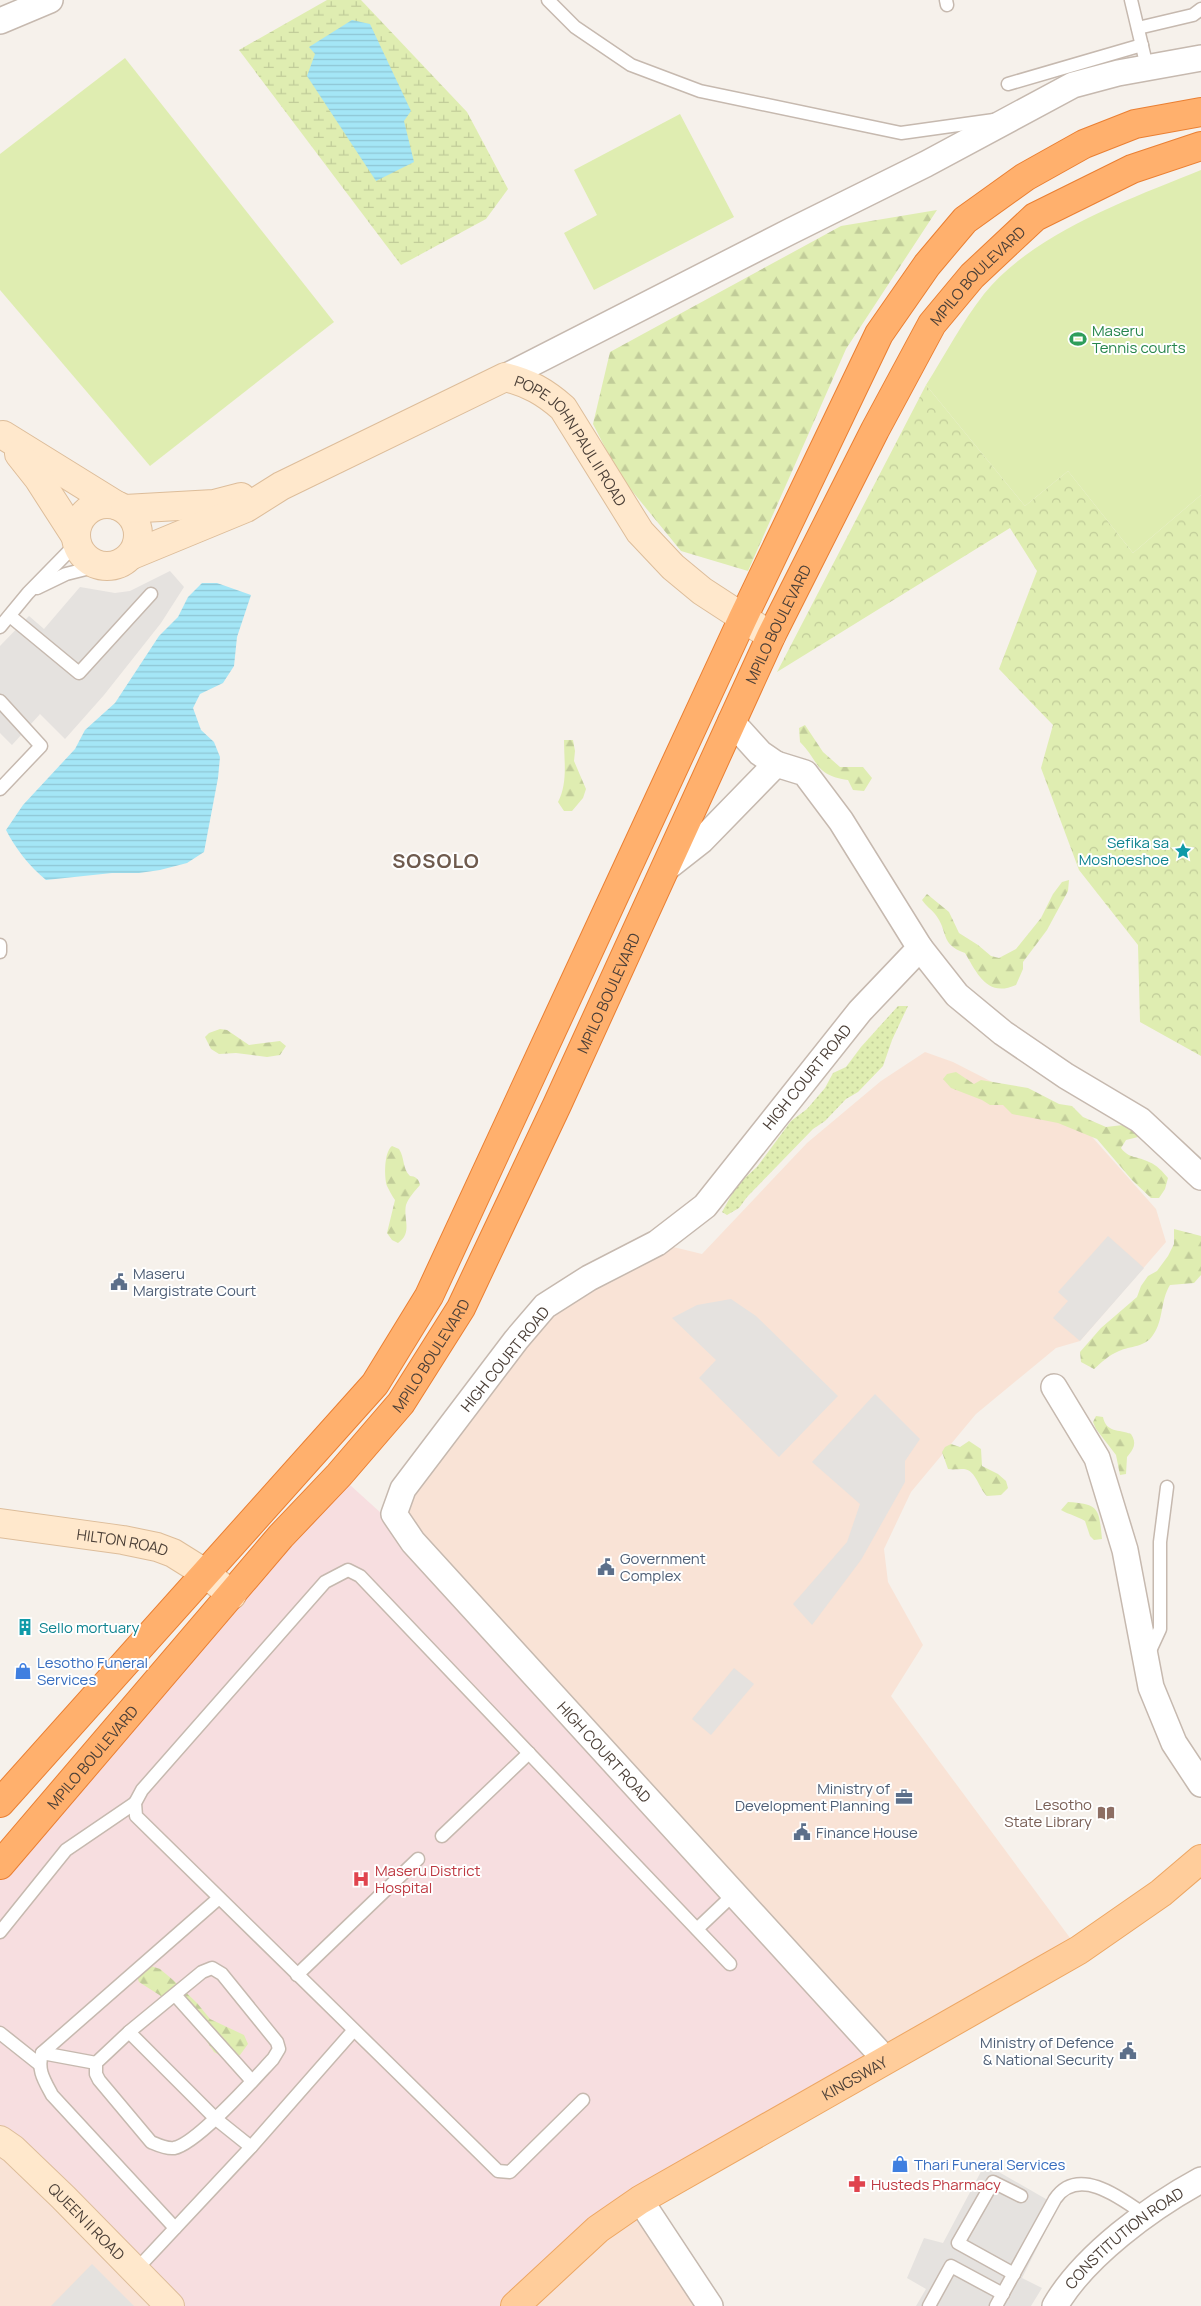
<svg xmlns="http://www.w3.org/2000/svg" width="1201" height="2306" viewBox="0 0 1201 2306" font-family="Manrope,sans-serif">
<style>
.commercial{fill:#f9e3d6}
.medical{fill:#f7dee0}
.grass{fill:url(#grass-dots)}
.forest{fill:url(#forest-firs)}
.wetland{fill:url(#wetland-marsh)}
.park{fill:url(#park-crowns)}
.pitch{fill:#dfedb1}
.parking{fill:#e5e2df}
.water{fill:url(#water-rules)}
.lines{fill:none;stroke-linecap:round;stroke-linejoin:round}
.lane-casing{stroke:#c6b9af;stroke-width:15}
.street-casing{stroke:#c6b9af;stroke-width:28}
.secondary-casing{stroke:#ddbd9a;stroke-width:30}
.primary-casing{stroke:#eda662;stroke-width:30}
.highway-casing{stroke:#ea7f32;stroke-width:30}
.lane{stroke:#fff;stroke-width:12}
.street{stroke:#fff;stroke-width:25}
.secondary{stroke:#ffe8cc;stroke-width:28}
.primary{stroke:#ffcd9b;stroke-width:28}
.highway{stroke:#ffb06d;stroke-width:28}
.labels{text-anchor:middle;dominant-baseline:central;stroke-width:4;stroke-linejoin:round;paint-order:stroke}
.street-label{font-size:15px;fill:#4c4038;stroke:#fff}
.leisure-label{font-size:15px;fill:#27864d;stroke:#fff;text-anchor:start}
.culture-label{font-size:15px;fill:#0d838f;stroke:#fff;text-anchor:end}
.service-label{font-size:15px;fill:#4e5e75;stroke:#fff;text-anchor:start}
.shop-label{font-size:15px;fill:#366cbe;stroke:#fff;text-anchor:start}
.education-label{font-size:15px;fill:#785e54;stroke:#fff;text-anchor:end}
.health-label{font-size:15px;fill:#be3a42;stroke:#fff;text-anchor:start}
.district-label{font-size:20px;font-weight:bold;letter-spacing:1px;fill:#6f5b4e;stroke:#fff}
</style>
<defs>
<pattern id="grass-dots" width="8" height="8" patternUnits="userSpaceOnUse" patternTransform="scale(1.25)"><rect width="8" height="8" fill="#dfedb1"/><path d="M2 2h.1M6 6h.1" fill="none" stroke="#c1cc99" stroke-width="1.8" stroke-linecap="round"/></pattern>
<pattern id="forest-firs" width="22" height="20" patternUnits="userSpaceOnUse" patternTransform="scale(1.25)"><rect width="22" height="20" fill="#dfedb1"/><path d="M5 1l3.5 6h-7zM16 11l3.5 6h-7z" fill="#c1cc99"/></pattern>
<pattern id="wetland-marsh" width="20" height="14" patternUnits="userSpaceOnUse" patternTransform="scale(1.25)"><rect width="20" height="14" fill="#dfedb1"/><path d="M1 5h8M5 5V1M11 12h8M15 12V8" fill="none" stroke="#c1cc99"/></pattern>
<pattern id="park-crowns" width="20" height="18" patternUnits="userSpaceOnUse" patternTransform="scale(1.25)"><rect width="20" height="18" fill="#dfedb1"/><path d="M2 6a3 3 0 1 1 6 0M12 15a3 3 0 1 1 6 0" fill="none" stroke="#c1cc99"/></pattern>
<pattern id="water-rules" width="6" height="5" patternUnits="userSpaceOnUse" patternTransform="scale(1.25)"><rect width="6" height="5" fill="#a4e6f6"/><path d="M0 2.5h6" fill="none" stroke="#8fc6d4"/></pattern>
</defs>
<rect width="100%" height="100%" fill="#f6f1eb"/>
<g class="commercial">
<path d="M 925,1052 L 953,1062 L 1086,1130 L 1156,1209 L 1166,1242 L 1080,1341 L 1056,1348 L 976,1414 L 911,1492 L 884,1549 L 888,1582 L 923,1645 L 891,1696 L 1079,1950 L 885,2059 L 413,1542 L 403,1489 L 516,1340 L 657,1243 L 702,1254 L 807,1143 L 881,1081 Z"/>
<path d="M 0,2140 L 170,2306 L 0,2306 Z"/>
<path d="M 640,2200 L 710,2306 L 515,2306 Z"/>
</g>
<path class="medical" d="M 339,1475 L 413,1542 L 885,2059 L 662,2186 L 515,2306 L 170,2306 L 0,2140 L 0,1865 Z"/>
<path class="grass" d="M 898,1006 L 908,1006 L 892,1040 L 883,1066 L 858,1092 L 846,1099 L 825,1121 L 813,1129 L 747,1197 L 739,1208 L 727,1215 L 722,1212 L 737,1185 L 757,1167 L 791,1121 L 807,1109 L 825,1088 L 833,1073 L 846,1067 L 861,1047 Z"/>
<g class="forest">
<path d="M 937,210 L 846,349 L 748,571 L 681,551 L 619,475 L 593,424 L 610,352 L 841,226 Z"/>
<path d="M 805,725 L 823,752 L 840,767 L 863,767 L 872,778 L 864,791 L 853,790 L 848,780 C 814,775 820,762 800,742 L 799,728 Z"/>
<path d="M 564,740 L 573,740 L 575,751 L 574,761 L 586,789 L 583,798 L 572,811 L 564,811 L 558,802 C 568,783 564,761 564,740 Z"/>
<path d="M 1069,880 L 1068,891 L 1047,930 L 1023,962 L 1023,969 L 1016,985 C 987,998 977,973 965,953 C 939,944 949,931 935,914 C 931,909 926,906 922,900 L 927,894 L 949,912 L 959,933 L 978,945 L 991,956 L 999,958 L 1016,949 L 1041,918 L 1053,894 L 1062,882 Z"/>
<path d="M 220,1029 L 227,1030 L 249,1045 L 280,1041 L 286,1046 L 280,1055 L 267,1057 L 236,1053 L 219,1054 L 211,1049 L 205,1037 L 209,1033 Z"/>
<path d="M 956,1072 L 974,1084 L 981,1080 L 1028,1088 L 1059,1104 L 1072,1106 L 1083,1117 L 1106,1127 L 1123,1125 L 1143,1128 L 1150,1134 L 1126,1140 L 1121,1148 C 1129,1159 1138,1156 1149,1162 C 1157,1165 1163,1172 1168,1178 L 1165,1189 L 1159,1198 L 1151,1198 L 1132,1180 L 1097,1139 L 1058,1123 L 1012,1114 L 1003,1105 L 990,1105 L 982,1100 L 951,1088 L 943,1079 L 947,1074 Z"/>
<path d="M 392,1146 L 399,1149 C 405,1158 402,1168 410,1176 C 415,1176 419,1179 420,1185 C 415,1191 409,1197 406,1205 C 403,1219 413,1233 398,1243 L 392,1240 L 387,1233 L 395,1200 C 392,1196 389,1190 387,1186 C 384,1177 384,1152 392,1146 Z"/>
<path d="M 1174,1229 L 1201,1236 L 1201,1275 L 1194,1283 L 1170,1285 C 1160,1301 1164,1320 1153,1335 C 1146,1347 1130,1346 1119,1351 C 1109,1355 1102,1362 1094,1369 L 1081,1362 L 1080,1352 L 1101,1328 L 1137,1297 L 1141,1286 L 1148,1276 L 1157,1271 L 1168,1256 L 1174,1244 Z"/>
<path d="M 1096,1416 L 1103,1417 C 1106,1433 1119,1429 1131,1434 C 1137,1443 1134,1449 1127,1457 L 1126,1474 L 1120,1475 L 1116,1455 L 1096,1429 L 1093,1422 Z"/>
<path d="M 969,1441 L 981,1449 L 982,1466 L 998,1474 L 1006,1481 L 1008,1488 L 1001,1495 L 987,1496 C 979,1489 976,1470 964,1469 C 958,1469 953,1470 948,1469 L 942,1452 L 945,1447 L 951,1444 L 960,1447 Z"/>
<path d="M 1068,1502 C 1099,1504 1099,1508 1102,1539 L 1094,1540 L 1090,1536 L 1085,1521 C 1077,1516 1070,1515 1061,1510 Z"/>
<path d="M 148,1965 L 160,1969 L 173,1980 L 197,2003 L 210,2019 L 244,2035 L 248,2044 L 240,2055 L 228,2060 L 214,2052 L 205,2039 L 203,2028 L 186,2012 L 139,1982 L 136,1974 Z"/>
</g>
<path class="wetland" d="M 327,0 L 361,0 L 467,112 L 508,189 L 486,219 L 401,265 L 239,50 Z"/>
<path class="park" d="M 926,385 L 1025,506 L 1068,471 L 1133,553 L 1201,495 L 1201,1056 L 1140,1022 L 1138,945 L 1079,870 L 1041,768 L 1053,725 L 999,669 L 1037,571 L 1010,528 L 777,672 Z"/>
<g class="pitch">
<path d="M 125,58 L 334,322 L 150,466 L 0,290 L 0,154 Z"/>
<path d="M 680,114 L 734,217 L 594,290 L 564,233 L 597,215 L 574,170 Z"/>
<path d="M 1201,170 L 1201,495 L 1133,553 L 1068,471 L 1025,506 L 926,385 C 945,355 962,322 984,294 C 1033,233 1130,199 1201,170 Z"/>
</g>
<g class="parking">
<path d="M 170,571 L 184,587 L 161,623 L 104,695 L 65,739 L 40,714 L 12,745 L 0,733 L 0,646 L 29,616 L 44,629 L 80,587 L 115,593 L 130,591 Z"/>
<path d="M 1108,1236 L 1144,1268 L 1080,1341 L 1053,1318 L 1068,1301 L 1058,1292 Z"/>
<path d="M 731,1299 L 756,1316 L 838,1396 L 779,1457 L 699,1378 L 716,1360 L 672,1318 L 697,1305 Z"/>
<path d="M 875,1394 L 920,1439 L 905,1461 L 905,1482 L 861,1560 L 812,1625 L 793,1604 L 847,1542 L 860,1504 L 812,1462 Z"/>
<path d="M 734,1668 L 754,1684 L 711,1735 L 692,1719 Z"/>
<path d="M 985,2164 L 1058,2206 L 1022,2278 L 1042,2288 L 1031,2306 L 916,2306 L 926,2289 L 907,2278 L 924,2238 L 943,2243 Z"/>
<path d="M 92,2264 L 134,2306 L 51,2306 Z"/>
</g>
<g class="water">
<path d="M 352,20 L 370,24 L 411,111 L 404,121 L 414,162 L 376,181 L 307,76 L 315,54 L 309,47 Z"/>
<path d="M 202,583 L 217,583 L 251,595 L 237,637 L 234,666 L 223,683 L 200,694 L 193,708 L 201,730 L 214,742 L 220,757 L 218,778 L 204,852 L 187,863 L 160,870 L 139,873 L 112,873 L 46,880 C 30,867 15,848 6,830 L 23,805 L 75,749 L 85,730 L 115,703 L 159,636 L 178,617 L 188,597 Z"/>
</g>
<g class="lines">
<g class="lane-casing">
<g id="lane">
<path d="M 548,0 L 575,27 L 631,65 L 700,91 L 901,133 L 994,120"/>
<path d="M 946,0 L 947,5"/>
<path d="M 1131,0 L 1147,67"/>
<path d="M 1138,28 L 1193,15 L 1201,9"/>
<path d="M 1008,84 L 1142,45"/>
<path d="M 37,588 L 66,574 L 98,566"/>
<path d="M 10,616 L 79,673 L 151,594"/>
<path d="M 0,627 L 28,593 L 76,544"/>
<path d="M 0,701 L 41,746 L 0,789"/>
<path d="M 0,945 L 0,952"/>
<path d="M 1148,1655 L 1160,1629 L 1160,1542 L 1167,1487"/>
<path d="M 442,1836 L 529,1753"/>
<path d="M 697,1929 L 734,1894"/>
<path d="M 0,1932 L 66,1850 L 135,1803"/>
<path d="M 212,1968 L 222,1974 L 277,2042 L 279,2049 L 273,2059 C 255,2078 197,2144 174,2148 C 166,2149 158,2145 151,2142 L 99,2080 L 96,2074 L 96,2063 L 129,2032 L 202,1972 Z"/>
<path d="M 297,1975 L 418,1859"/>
<path d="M 175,1995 L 252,2081"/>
<path d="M 129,2032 L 216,2119 L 251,2147"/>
<path d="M 0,2033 L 39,2064"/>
<path d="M 42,2053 L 96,2063"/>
<path d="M 583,2100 L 510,2172 L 498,2171 L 136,1816 L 135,1803 L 142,1790 L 325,1582 L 348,1570 L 360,1576 L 730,1964"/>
<path d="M 175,2228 L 52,2095 C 44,2080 37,2070 42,2053 L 219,1898"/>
<path d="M 135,2271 L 251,2147 L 353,2031"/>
<path d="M 1014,2274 L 958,2243 L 993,2182 L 1021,2196"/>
<path d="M 929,2306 L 951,2266 L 1003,2294"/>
<path d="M 996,2306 L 1055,2199 C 1078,2165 1121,2198 1145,2215"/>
</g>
</g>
<g class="street-casing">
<g id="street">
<path d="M 0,21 L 50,0"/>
<path d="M 505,377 L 791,231 L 926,164 L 1073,85 L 1118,73 L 1201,58"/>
<path d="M 731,721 L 760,753 L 776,764"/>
<path id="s1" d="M 664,870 L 701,841 L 776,764 L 805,773 L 841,821 L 920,948 L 860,1011 L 705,1206 L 657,1243 L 589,1278 L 545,1306 L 516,1340 L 403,1489 L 394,1514 L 413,1542 L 885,2059"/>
<path d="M 920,948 L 957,995 L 1003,1033 L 1066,1076 L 1140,1120 L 1201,1177"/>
<path d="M 1054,1387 L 1097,1458 L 1125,1550 L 1151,1687 L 1174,1743 L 1201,1784"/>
<path d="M 640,2200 L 710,2306"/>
<path id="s2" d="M 1055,2306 C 1084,2256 1151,2207 1201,2180"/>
</g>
</g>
<g class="secondary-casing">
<g id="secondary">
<path d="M 3,435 L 116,505"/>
<path d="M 19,454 L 38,478 L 76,537"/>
<circle cx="107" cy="535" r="31"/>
<path d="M 125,509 L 214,504 L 241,497"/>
<path id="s3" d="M 132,555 L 246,508 L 281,486 L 505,377 C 529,383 545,392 563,408 L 640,532 L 673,567 L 702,591 L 771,636"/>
<path id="s4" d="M 0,1523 L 123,1540 L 157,1547 L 173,1553 L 205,1573 L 232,1595"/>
<path id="s5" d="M 0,2140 L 13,2149 L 63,2197 L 170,2306"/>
</g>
</g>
<g class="primary-casing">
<g id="primary">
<path id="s6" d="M 515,2306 L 598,2229 L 640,2200 L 1079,1950 L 1161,1893 L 1201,1859"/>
</g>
</g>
<g class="highway-casing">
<g id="highway">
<path d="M 0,1803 L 375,1384 L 429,1296 L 743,618 L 879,334 L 927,265 L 965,220 L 1025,177 L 1084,144 L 1135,124 L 1201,112"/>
<path id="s7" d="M 0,1865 L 281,1536 L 339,1475 L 401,1403 L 461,1308 L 557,1105 L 771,636 L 875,430 L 932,324 L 972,276 L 1035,217 L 1132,169 L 1201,146"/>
</g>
</g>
<use href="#lane" class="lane"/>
<use href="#street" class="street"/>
<use href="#secondary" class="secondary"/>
<use href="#primary" class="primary"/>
<use href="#highway" class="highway"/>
</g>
<defs>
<g id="stadium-bare" transform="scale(1.35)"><path d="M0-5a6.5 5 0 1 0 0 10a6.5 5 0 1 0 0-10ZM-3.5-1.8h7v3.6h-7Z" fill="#2e9e5b" stroke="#fff" stroke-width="2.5" paint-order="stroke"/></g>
<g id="sight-bare" transform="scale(1.35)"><path d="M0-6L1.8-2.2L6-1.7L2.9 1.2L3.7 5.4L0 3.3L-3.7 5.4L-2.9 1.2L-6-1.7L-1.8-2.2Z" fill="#0f9aa8" stroke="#fff" stroke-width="2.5" paint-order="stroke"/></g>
<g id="civic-bare" transform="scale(1.35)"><path d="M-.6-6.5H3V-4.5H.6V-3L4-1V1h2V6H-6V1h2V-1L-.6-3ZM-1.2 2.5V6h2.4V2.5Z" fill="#5c6f8a" stroke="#fff" stroke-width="2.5" paint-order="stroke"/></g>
<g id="building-bare" transform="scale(1.35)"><path d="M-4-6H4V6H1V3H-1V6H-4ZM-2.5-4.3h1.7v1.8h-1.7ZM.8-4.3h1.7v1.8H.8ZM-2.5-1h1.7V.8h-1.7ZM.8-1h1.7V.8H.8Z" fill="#0f9aa8" stroke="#fff" stroke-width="2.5" paint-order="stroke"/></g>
<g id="shop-bare" transform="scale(1.35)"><path d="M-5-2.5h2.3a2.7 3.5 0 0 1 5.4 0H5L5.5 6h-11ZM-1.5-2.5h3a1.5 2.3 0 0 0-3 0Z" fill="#3f7fe0" stroke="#fff" stroke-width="2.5" paint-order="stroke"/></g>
<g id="office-bare" transform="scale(1.35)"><path d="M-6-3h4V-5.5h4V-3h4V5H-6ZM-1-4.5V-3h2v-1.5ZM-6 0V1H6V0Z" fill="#5c6f8a" stroke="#fff" stroke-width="2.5" paint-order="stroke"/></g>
<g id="library-bare" transform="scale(1.35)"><path d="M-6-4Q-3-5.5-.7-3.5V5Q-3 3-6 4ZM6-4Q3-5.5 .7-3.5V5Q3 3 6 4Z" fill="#8d6e63" stroke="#fff" stroke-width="2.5" paint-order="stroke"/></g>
<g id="hospital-bare" transform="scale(1.35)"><path d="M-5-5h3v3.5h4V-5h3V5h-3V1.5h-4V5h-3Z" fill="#e0444e" stroke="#fff" stroke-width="2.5" paint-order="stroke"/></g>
<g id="pharmacy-bare" transform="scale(1.35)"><path d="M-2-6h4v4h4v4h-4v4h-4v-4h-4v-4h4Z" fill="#e0444e" stroke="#fff" stroke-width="2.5" paint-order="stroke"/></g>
</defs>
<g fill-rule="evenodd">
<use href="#stadium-bare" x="1078" y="339"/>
<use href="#sight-bare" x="1183" y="851"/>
<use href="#civic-bare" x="119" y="1282"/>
<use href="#civic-bare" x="606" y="1567"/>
<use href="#building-bare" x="25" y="1627"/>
<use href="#shop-bare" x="23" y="1671"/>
<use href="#office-bare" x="904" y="1797"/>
<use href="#library-bare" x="1106" y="1813"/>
<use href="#civic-bare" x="802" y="1832"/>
<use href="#hospital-bare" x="361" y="1879"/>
<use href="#civic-bare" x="1128" y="2051"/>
<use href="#shop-bare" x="900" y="2164"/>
<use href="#pharmacy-bare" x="857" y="2184"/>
</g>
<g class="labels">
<g class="street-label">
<text stroke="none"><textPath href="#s7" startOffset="1882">MPILO BOULEVARD</textPath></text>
<text stroke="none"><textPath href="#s3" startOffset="509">POPE JOHN PAUL II ROAD</textPath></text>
<text stroke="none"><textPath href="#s7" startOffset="1478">MPILO BOULEVARD</textPath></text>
<text stroke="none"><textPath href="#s7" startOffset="1072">MPILO BOULEVARD</textPath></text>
<text transform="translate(807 1077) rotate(-51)">HIGH COURT ROAD</text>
<text stroke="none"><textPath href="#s7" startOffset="668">MPILO BOULEVARD</textPath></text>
<text transform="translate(505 1359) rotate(-51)">HIGH COURT ROAD</text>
<text stroke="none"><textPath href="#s4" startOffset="124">HILTON ROAD</textPath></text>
<text stroke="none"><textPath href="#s1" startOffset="1496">HIGH COURT ROAD</textPath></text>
<text stroke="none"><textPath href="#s7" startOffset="142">MPILO BOULEVARD</textPath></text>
<text stroke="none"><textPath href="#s6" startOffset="411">KINGSWAY</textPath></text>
<text stroke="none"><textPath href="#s5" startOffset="119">QUEEN II ROAD</textPath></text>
<text stroke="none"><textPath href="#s2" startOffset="98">CONSTITUTION ROAD</textPath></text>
</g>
<g class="leisure-label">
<text x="1092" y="330">Maseru<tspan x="1092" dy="17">Tennis courts</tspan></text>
</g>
<g class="culture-label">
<text x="1169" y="842">Sefika sa<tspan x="1169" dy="17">Moshoeshoe</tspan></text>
<text x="39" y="1627" text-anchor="start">Sello mortuary</text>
</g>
<g class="service-label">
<text x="133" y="1273">Maseru<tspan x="133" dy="17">Margistrate Court</tspan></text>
<text x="620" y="1558">Government<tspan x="620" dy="17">Complex</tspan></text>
<text x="890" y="1788" text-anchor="end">Ministry of<tspan x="890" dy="17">Development Planning</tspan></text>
<text x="816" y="1832">Finance House</text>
<text x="1114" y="2042" text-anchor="end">Ministry of Defence<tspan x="1114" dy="17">&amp; National Security</tspan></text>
</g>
<g class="shop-label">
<text x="37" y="1662">Lesotho Funeral<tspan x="37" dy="17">Services</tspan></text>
<text x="914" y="2164">Thari Funeral Services</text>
</g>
<g class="education-label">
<text x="1092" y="1804">Lesotho<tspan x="1092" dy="17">State Library</tspan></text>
</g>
<g class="health-label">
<text x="375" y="1870">Maseru District<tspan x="375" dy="17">Hospital</tspan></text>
<text x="871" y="2184">Husteds Pharmacy</text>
</g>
<g class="district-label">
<text x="436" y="860">SOSOLO</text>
</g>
</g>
</svg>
